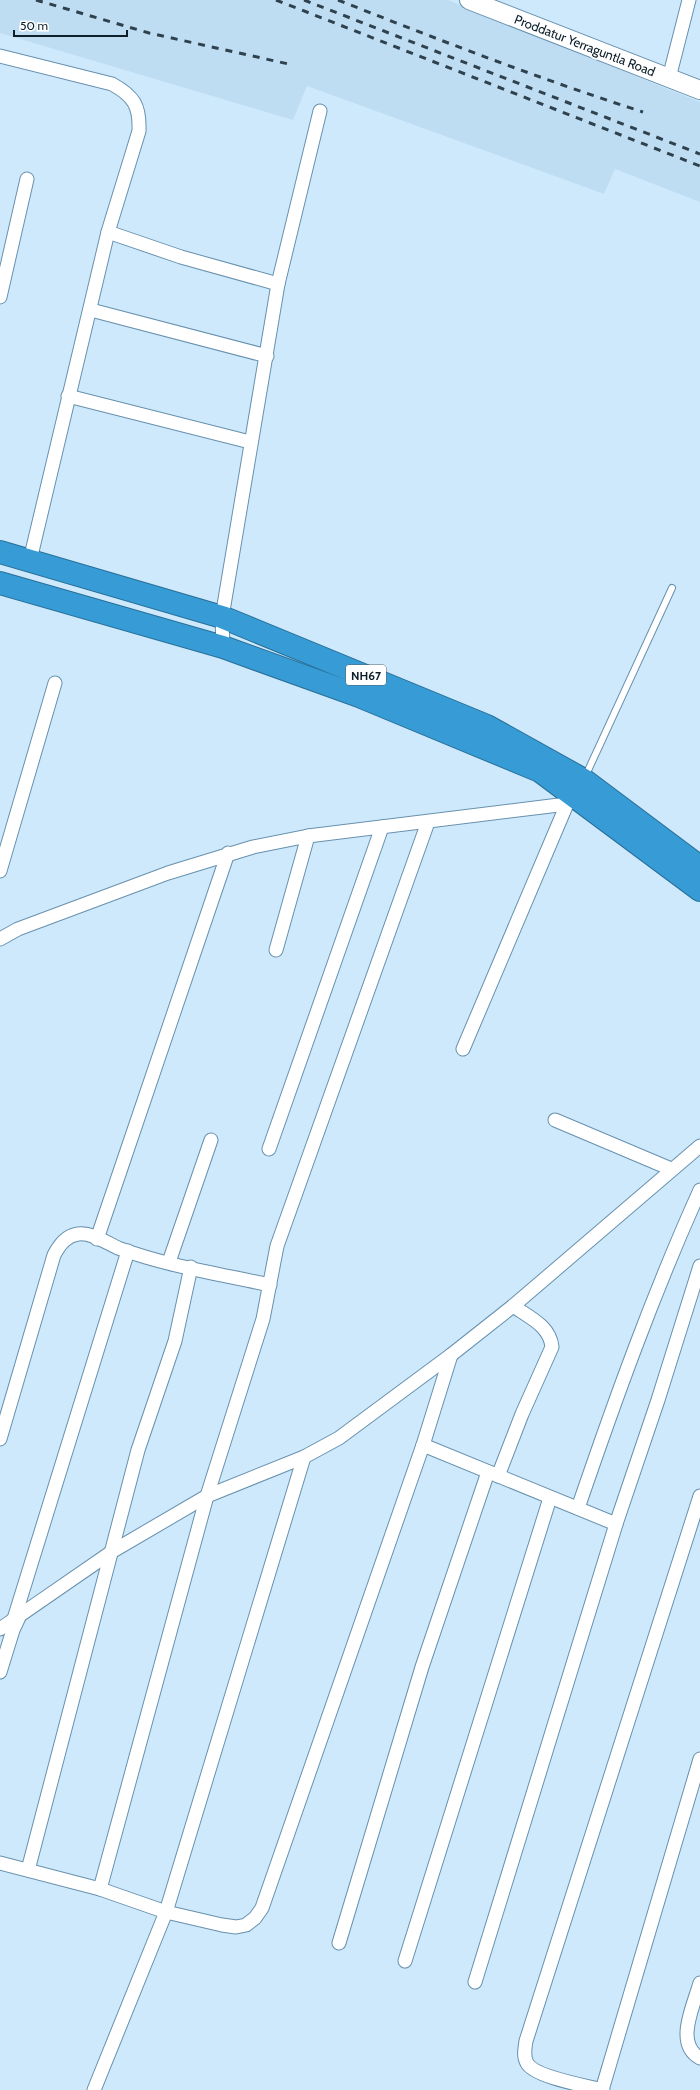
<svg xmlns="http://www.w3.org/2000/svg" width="700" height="2090" viewBox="0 0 700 2090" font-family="Cabin,sans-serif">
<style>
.built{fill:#beddf3}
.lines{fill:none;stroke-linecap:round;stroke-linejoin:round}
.lane-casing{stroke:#6791ae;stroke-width:8}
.street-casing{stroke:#6791ae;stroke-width:15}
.secondary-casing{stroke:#6791ae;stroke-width:20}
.highway-casing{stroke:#287099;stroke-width:24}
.lane{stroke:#fff;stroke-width:6}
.street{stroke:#fff;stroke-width:13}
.secondary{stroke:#fff;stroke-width:18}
.highway{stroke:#379bd5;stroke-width:22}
.rail{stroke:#2e414d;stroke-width:3;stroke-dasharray:7 7;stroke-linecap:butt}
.labels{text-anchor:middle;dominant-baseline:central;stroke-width:4;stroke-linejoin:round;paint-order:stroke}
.shield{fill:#fff;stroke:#56626a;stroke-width:1}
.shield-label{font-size:12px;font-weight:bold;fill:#0d1f2a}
.street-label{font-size:13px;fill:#0d1f2a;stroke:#fff}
</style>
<rect width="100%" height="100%" fill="#cfe9fc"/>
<path class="built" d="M 0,0 L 448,0 L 700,102 L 700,202 L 615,169 L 604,194 L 307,86 L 293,120 L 0,33 Z"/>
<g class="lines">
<g class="lane-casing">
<path id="lane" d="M 585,777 L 672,588"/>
</g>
<g class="street-casing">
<g id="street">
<path d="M 0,56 L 112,84 C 134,96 140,106 139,131 L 108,232 L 30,560"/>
<path d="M 669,78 L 689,0"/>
<path d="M 108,232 L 181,257 L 278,284"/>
<path d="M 0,297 L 27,179"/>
<path d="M 91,310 L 267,356"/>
<path d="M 68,396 L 250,442"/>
<path d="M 223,647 L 222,617 L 278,284 L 320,111"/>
<path d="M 0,871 L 55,683"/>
<path d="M 0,939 L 18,929 L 168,873 L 253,847 L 308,836 L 567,804 L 577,792"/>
<path d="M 276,950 L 308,836"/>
<path d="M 463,1049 L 567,804"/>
<path d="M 555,1120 L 671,1169"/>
<path d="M 269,1149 L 382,827"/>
<path d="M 97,1239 L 228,853"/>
<path d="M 169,1262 L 211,1140"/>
<path d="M 0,1439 L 54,1255 C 60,1244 66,1236 78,1234 C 91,1232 107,1243 118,1248 C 167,1266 219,1274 270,1285"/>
<path d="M 423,1445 L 616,1524"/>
<path d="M 498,1476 L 522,1414 L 552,1347 C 550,1326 529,1317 513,1306"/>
<path d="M 578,1508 C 615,1400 653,1294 700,1190"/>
<path d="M 14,1619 L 128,1251"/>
<path d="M 0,1629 L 113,1551 L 207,1496 L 304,1457 L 339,1438 L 451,1355 L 513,1306 L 700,1146"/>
<path d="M 0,1672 L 13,1630 L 20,1615"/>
<path d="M 0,1863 L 100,1889 L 166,1912 L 222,1925 L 236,1927 L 246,1925 L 255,1918 L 262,1908 L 423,1445 L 451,1355"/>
<path d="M 28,1870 L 138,1450 L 175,1341 L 191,1267"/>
<path d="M 100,1889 L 207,1496 L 263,1319 L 277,1246 L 428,822"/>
<path d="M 339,1943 L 422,1667 L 488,1472"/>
<path d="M 405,1961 L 550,1498"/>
<path d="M 475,1982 L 616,1524 L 658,1400 L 700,1266"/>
<path d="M 700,1983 C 694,2005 674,2044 700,2058"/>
<path d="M 94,2090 L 166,1912 L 304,1457"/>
<path d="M 602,2090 L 700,1759"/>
<path d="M 603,2090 C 587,2086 534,2077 527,2063 C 523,2056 525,2048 526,2041 L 700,1496"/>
</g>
</g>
<g class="secondary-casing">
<path id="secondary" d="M 469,0 L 700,90"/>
</g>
<g class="highway-casing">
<g id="highway">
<path d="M 0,552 L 222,617 L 487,726 L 584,780 L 700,867"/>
<path d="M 0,583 L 223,647 L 359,696 L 540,771 L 700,890"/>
</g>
</g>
<use href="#lane" class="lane"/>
<use href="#street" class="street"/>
<use href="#secondary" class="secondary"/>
<use href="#highway" class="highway"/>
<g class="rail">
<path d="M 36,0 L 149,33 L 293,65"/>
<path d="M 276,0 L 700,166"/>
<path d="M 304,0 L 700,154"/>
<path d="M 338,0 C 439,40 540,79 643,112"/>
</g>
</g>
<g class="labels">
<rect class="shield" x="346" y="665" width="40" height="20" rx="3"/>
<g class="shield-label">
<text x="366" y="675">NH67</text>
</g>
<g class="street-label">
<text transform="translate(585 45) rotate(21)">Proddatur Yerraguntla Road</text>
</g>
</g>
<path d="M14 30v6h113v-6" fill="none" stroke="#0d1f2a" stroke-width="2"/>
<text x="20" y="30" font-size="12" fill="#0d1f2a" stroke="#ffffff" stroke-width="3" paint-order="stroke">50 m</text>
</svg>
